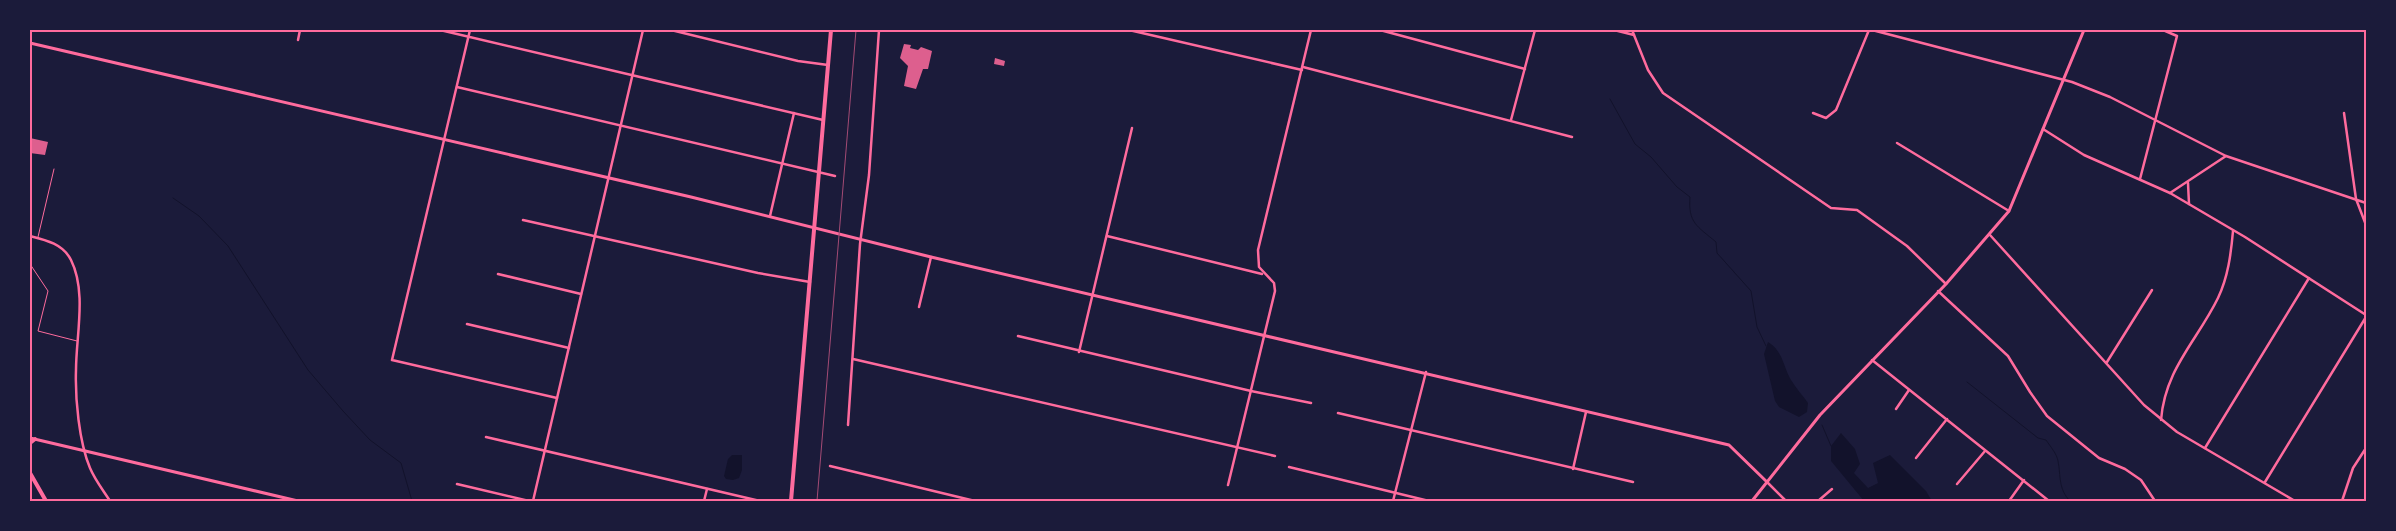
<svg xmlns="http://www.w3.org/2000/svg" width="2396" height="531" viewBox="0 0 2396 531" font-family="Bitter,serif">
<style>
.water{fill:#12122b}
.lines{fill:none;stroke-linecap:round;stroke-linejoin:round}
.stream{stroke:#12122b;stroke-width:1}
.building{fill:#dd5f8e}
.service{stroke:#ff6b9d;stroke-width:1}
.minor{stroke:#ff6b9d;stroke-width:2.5}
.tertiary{stroke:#ff6b9d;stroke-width:3}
.secondary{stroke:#ff6b9d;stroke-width:3}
.primary{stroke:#ff6b9d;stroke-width:4}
.rail{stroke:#a44b75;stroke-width:1}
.neatline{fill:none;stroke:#ff6b9d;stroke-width:2}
</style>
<rect width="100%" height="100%" fill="#1b1b3a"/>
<g class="water">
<path d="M 1768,342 C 1783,351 1783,366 1791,380 C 1796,388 1803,396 1808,403 L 1807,412 L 1799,417 L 1779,407 L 1775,401 L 1764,354 Z"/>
<path d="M 1841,433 L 1855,449 L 1860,464 L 1854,473 L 1868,488 L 1878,483 L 1873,463 L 1890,455 L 1926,491 L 1932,501 L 1864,501 L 1831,461 L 1831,446 Z"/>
<path d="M 732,455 L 742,455 L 742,470 L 739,478 L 733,480 L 726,479 L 724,476 L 728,459 Z"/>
</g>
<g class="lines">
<g class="stream">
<path d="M 1610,99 L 1635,144 L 1651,157 L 1677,187 L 1690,197 C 1688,223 1697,226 1716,242 L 1717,253 L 1751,291 L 1757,327 L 1766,346"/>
<path d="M 173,198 L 199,216 L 228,246 L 308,370 L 343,411 L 370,440 L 401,463 L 412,501"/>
<path d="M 1967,382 L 2038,438 L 2046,440 C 2050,446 2057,454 2058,461 C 2061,476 2058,489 2070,501"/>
<path d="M 1822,425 L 1831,446"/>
</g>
</g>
<g class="building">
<path d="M 904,44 L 911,45 L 910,48 L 918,50 L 921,47 L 932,51 L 928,69 L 923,69 L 916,89 L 904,86 L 908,66 L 900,58 Z"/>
<path d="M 995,58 L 1005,61 L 1004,66 L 994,64 Z"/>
<path d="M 30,138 L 48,142 L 45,155 L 30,153 Z"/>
</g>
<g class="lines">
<g class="service">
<path d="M 38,237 L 54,169"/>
<path d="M 30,264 L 48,291 L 38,331 L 77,341"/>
</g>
<g class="minor">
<path d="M 440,30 L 823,120"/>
<path d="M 470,30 L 392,360 L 557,398"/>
<path d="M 671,30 L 798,61 L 828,65"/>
<path d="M 1129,30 L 1302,70"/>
<path d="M 1380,30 L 1525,69"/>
<path d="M 1614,30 L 1634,35"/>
<path d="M 1632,30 L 1648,70 L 1663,93 L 1831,208 L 1857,210 L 1907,246 L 1946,284"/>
<path d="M 1872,30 L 2072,82 L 2110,97 L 2226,156 L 2366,203"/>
<path d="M 298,40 L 300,30"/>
<path d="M 1303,67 L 1572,137"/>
<path d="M 457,87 L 835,176"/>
<path d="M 1813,113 L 1826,118 L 1836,110 L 1869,30"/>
<path d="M 2344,113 L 2356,199 L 2366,225"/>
<path d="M 1511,120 L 1535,30"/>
<path d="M 2043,129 L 2084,155 L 2170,193 L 2245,237 L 2366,315"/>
<path d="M 1897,143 L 2009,211"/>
<path d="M 2140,179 L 2177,36 L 2163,30"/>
<path d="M 2188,183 L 2189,204"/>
<path d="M 2170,193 L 2226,156"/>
<path d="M 770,216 L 794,113"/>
<path d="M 523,220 L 758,273 L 810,282"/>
<path d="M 1990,235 L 2144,405 L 2177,432 L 2295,501"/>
<path d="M 30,236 C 46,240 63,244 71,260 C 87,292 76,336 76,370 C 75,398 79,442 90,468 C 95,480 103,490 110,501"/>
<path d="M 1107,236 L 1262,274"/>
<path d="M 498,274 L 581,294"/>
<path d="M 1938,291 L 2008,356 L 2030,392 L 2047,416 L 2099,458 L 2125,469 L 2141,480 L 2155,501"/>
<path d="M 919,307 L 931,257"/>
<path d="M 467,324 L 569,348"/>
<path d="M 1018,336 L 1251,391 L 1311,403"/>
<path d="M 1079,352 L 1132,128"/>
<path d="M 853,359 L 1275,456"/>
<path d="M 1872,360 L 2049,501"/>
<path d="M 2107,362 L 2152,290"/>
<path d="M 1896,409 L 1909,390"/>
<path d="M 1338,413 L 1633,482"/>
<path d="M 2161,420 C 2165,369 2197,341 2218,298 C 2228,277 2231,254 2233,231"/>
<path d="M 848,425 L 860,244 L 869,175 L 879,30"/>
<path d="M 486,437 L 760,501"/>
<path d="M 2205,448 L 2309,278"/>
<path d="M 1916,458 L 1947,419"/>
<path d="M 830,466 L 975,501"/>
<path d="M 1289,467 L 1429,501"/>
<path d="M 1573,469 L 1586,412"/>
<path d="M 1767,482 L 1786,501"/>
<path d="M 2265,482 L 2366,317"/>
<path d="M 457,484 L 529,501"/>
<path d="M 1957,484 L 1985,451"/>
<path d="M 1228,485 L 1275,291 L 1274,283 L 1259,267 L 1258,250 L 1311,30"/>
<path d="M 533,501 L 643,30"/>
<path d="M 704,501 L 707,489"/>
<path d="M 1393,501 L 1426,372"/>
<path d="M 1818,501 L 1832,489"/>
<path d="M 2009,501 L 2024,480"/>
<path d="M 2342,501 L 2353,468 L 2366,448"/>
</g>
<g class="tertiary">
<path d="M 30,43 L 691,197 L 931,257 L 1729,445 L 1767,482"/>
<path d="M 30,438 L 298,501"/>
</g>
<path class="secondary" d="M 1752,501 L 1820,415 L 1946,284 L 2009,211 L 2084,30"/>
<g class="primary">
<path d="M 30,443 L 35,439"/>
<path d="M 30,473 L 46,501"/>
<path d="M 791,501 L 831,30"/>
</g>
<path class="rail" d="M 817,501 L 856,30"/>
</g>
<rect width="2396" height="531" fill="none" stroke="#1b1b3a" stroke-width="62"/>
<rect x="31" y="31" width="2334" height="469" class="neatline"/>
</svg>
